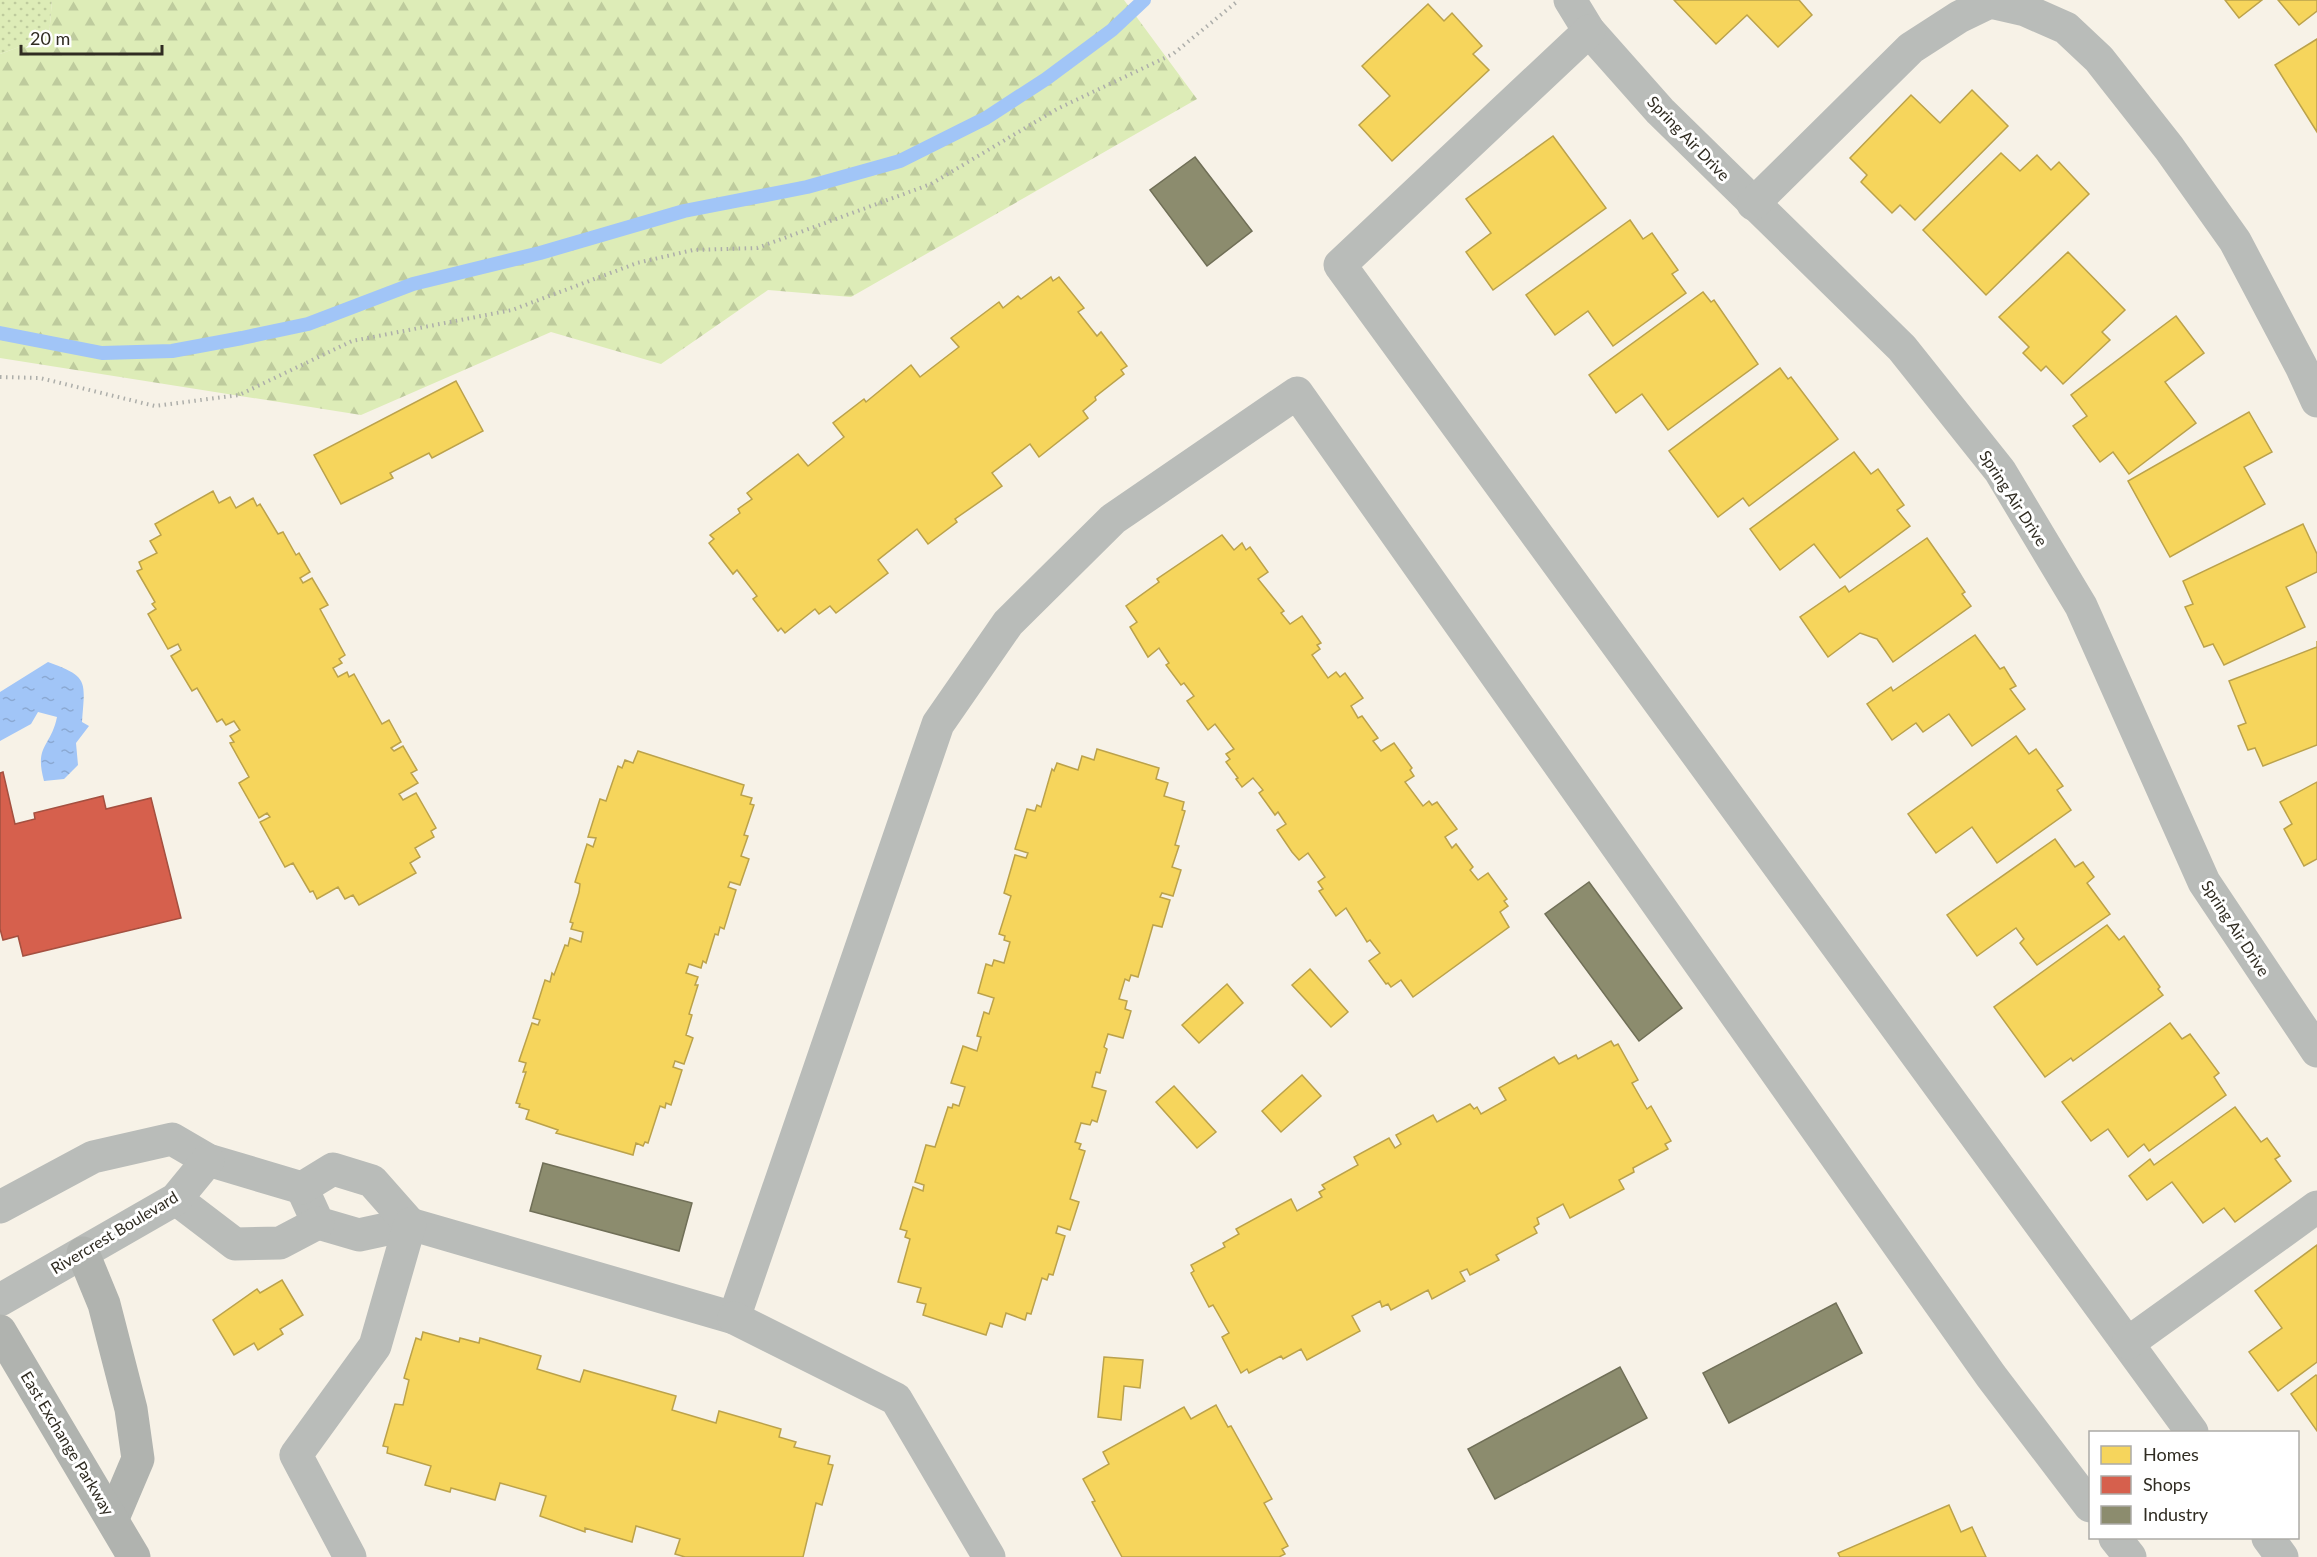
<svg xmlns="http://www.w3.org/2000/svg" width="2317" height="1557" viewBox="0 0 2317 1557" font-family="Lato,sans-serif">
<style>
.grass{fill:url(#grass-dots)}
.forest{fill:url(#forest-firs)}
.water{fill:url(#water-ripples)}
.homes{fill:#f6d55c;stroke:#bba24b;stroke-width:1.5}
.shops{fill:#d6604d;stroke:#a45040;stroke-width:1.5}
.industry{fill:#8c8c6e;stroke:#706f57;stroke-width:1.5}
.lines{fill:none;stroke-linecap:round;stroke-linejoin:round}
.stream{stroke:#a1c5f7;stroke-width:14}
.path{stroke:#adaeaa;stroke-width:4;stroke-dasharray:1.5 4.5;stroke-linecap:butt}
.minor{stroke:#b9bcb9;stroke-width:33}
.major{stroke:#b0b3af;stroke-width:33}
.labels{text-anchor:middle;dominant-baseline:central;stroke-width:6;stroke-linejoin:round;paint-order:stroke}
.street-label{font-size:16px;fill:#302c22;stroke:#fff}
</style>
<defs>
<pattern id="grass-dots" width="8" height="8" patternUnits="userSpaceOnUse" patternTransform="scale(1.5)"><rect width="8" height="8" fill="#ddecb7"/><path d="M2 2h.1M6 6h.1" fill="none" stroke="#becb9d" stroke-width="1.8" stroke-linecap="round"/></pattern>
<pattern id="forest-firs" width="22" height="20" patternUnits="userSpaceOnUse" patternTransform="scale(1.5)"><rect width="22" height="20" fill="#ddecb7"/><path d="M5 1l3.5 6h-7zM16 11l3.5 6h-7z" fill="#becb9d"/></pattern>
<pattern id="water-ripples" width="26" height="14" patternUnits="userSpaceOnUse" patternTransform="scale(1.5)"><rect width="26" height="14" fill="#a1c5f7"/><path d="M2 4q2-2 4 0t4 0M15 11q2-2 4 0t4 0" fill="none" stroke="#8ba9d3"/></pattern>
</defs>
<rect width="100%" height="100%" fill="#f7f2e7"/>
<path class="grass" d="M 0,0 L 52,0 L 49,36 L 0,54 Z"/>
<path class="forest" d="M 52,0 L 1124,0 L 1197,99 L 851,297 L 768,290 L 661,364 L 551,332 L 361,415 L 0,358 L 0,54 L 49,36 Z"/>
<path class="water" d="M 48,662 C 89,677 85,680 82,722 L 89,726 L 76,743 L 78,765 L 64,779 L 44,781 C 34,745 51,747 57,717 L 38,712 L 31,724 L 0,741 L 0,692 Z"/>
<g class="homes">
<path d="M 1674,0 L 1799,0 L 1812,15 L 1778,47 L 1747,15 L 1716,44 Z"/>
<path d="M 2225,0 L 2262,0 L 2239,18 Z"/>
<path d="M 2278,0 L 2317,0 L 2317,11 L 2299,25 Z"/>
<path d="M 1428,4 L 1444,21 L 1452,13 L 1482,46 L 1473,54 L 1489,70 L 1392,161 L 1359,125 L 1390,96 L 1362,66 Z"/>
<path d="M 2317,39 L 2317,132 L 2275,65 Z"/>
<path d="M 1972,90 L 2008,126 L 1915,220 L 1900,205 L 1892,213 L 1861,182 L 1867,175 L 1850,158 L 1911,95 L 1940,123 Z"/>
<path d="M 1553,136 L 1606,208 L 1493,290 L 1466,252 L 1491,233 L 1466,199 Z"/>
<path d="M 2001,153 L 2020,171 L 2037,155 L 2051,170 L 2059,162 L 2089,194 L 1986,295 L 1923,230 Z"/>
<path d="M 1630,220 L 1643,239 L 1652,233 L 1678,270 L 1672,274 L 1686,293 L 1613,346 L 1588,311 L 1555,335 L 1526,295 Z"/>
<path d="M 2068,252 L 2125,310 L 2102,332 L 2110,340 L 2063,384 L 2046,366 L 2041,371 L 2023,353 L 2029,347 L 1999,317 Z"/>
<path d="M 1051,277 L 1053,281 L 1059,277 L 1084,308 L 1078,312 L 1097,336 L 1101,332 L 1127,366 L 1121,370 L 1124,374 L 1095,397 L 1096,400 L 1083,411 L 1088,418 L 1039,457 L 1030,444 L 992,473 L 1002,486 L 955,519 L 957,522 L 928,544 L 917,529 L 878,560 L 888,573 L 836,613 L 830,606 L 819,614 L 815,609 L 785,633 L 781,628 L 778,631 L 753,599 L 757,596 L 737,570 L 733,574 L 709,543 L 714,539 L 710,535 L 740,513 L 738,509 L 752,499 L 747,493 L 798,454 L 808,466 L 844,437 L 833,423 L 864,399 L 866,402 L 911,365 L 920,377 L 959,347 L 951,338 L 999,302 L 1003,308 L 1018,296 L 1021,299 Z"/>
<path d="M 1703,292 L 1711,302 L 1714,300 L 1758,364 L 1668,430 L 1642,394 L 1616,413 L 1589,375 Z"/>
<path d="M 2176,316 L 2204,353 L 2165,382 L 2196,423 L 2129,474 L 2113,452 L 2100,462 L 2073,426 L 2087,416 L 2071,395 Z"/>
<path d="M 1780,368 L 1788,379 L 1791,377 L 1838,439 L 1749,506 L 1743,498 L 1718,517 L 1669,451 Z"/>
<path d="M 456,381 L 483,431 L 432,458 L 429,453 L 390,473 L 393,478 L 341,504 L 314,455 Z"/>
<path d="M 2249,412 L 2272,452 L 2244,467 L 2265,504 L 2170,557 L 2128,481 Z"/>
<path d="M 1854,452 L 1871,474 L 1878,469 L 1904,505 L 1897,510 L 1910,526 L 1840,578 L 1814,544 L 1780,570 L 1750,529 Z"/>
<path d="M 213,491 L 219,503 L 230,497 L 236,508 L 253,498 L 257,506 L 260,504 L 278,534 L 283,532 L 296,555 L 299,553 L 310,572 L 300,578 L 303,583 L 312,578 L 328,605 L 320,609 L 345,655 L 339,659 L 342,663 L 333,668 L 338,677 L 347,672 L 349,677 L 354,674 L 382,724 L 389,720 L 401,742 L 391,748 L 394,751 L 403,746 L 417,770 L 411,773 L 418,783 L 399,794 L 403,800 L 416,793 L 436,828 L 431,831 L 434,837 L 415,848 L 420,857 L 410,863 L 416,873 L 359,905 L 353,895 L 345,899 L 338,887 L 317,899 L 313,891 L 310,892 L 293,863 L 285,867 L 260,822 L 270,817 L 267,813 L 259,818 L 239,783 L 249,777 L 230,743 L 234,742 L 230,736 L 240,730 L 234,721 L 226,725 L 222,719 L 217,722 L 197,688 L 192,691 L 171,656 L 181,650 L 178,644 L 168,649 L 148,614 L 156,609 L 152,604 L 155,602 L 137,571 L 142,569 L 139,562 L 157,553 L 150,541 L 161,535 L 155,524 Z"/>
<path d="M 2303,524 L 2317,554 L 2317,572 L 2286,587 L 2305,627 L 2224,665 L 2213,644 L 2204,647 L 2185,607 L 2193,604 L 2183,581 Z"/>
<path d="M 1222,535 L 1234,550 L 1242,543 L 1246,550 L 1250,547 L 1268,572 L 1258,579 L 1284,611 L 1281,613 L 1290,624 L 1302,616 L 1321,643 L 1317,645 L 1320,649 L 1312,655 L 1328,678 L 1336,672 L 1340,677 L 1345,673 L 1363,698 L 1351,706 L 1358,718 L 1362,716 L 1378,738 L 1373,741 L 1381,751 L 1394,743 L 1412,768 L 1410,770 L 1414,776 L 1405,782 L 1423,806 L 1429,801 L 1432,805 L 1437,802 L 1457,829 L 1445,837 L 1452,848 L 1456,844 L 1473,867 L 1470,870 L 1478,880 L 1488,873 L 1507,899 L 1504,901 L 1508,906 L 1500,912 L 1509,927 L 1413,997 L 1401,980 L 1391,987 L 1388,983 L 1386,984 L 1369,961 L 1380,953 L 1370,940 L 1367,942 L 1346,908 L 1336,916 L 1319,891 L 1323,889 L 1318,882 L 1325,877 L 1308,853 L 1299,860 L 1292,852 L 1277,830 L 1286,824 L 1278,812 L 1275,815 L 1259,793 L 1263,790 L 1253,778 L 1242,787 L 1236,779 L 1238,778 L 1226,762 L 1230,759 L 1226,754 L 1234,749 L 1215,724 L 1208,730 L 1187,701 L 1194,696 L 1184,683 L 1181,685 L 1166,665 L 1169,663 L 1159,648 L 1148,657 L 1130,627 L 1137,622 L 1126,606 L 1159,582 L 1157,579 Z"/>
<path d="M 1927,538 L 1965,592 L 1962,594 L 1971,606 L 1893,662 L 1877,639 L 1860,633 L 1828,657 L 1800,617 L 1845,586 L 1849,592 Z"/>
<path d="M 1975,635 L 2000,669 L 2004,667 L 2016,686 L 2010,689 L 2025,709 L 1972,746 L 1949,714 L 1923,732 L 1916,723 L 1892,740 L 1867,704 L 1891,687 L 1893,691 Z"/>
<path d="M 2317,641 L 2317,745 L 2263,766 L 2255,748 L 2248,750 L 2238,726 L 2246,723 L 2229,681 L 2317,647 Z"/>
<path d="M 2016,736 L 2029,754 L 2036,749 L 2063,786 L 2057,790 L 2071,810 L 1997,863 L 1972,827 L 1936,853 L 1908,814 Z"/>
<path d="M 1097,749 L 1159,768 L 1156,779 L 1168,783 L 1164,796 L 1184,802 L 1182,810 L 1185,811 L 1175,845 L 1179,846 L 1172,867 L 1181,870 L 1173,896 L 1162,893 L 1160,897 L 1170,900 L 1162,927 L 1153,925 L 1138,977 L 1131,975 L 1129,981 L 1125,979 L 1119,999 L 1127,1001 L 1125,1009 L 1131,1011 L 1123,1038 L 1108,1034 L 1104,1047 L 1107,1049 L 1100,1073 L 1096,1072 L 1092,1087 L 1106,1091 L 1097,1122 L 1092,1120 L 1090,1125 L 1081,1123 L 1075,1142 L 1081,1144 L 1079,1149 L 1085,1151 L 1070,1199 L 1079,1202 L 1070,1230 L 1058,1226 L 1056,1233 L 1065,1236 L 1053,1275 L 1049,1274 L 1047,1280 L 1042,1278 L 1031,1314 L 1027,1313 L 1025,1320 L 1006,1313 L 1002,1327 L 990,1323 L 986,1335 L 923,1315 L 926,1304 L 917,1302 L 921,1288 L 898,1282 L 910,1239 L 905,1237 L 907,1231 L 900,1229 L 913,1187 L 923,1191 L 924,1185 L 915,1182 L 926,1145 L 935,1147 L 948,1107 L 952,1108 L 953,1104 L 959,1106 L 965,1087 L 951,1083 L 963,1046 L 977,1051 L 981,1037 L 977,1036 L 984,1012 L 989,1014 L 994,998 L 978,993 L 986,964 L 992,966 L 994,960 L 1004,963 L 1010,942 L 1004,940 L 1005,936 L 999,934 L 1011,896 L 1004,893 L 1015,855 L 1026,858 L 1028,853 L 1015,849 L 1027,809 L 1035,811 L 1037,805 L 1041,807 L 1052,769 L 1054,771 L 1057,763 L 1078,770 L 1082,756 L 1094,760 Z"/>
<path d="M 638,751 L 744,785 L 741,795 L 752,798 L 750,804 L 754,805 L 744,835 L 748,836 L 741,856 L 749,859 L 740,885 L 730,882 L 728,887 L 736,890 L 724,929 L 720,927 L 718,935 L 715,934 L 706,963 L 703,961 L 701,968 L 689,964 L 686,973 L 698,977 L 695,985 L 698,985 L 689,1014 L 692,1015 L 686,1035 L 693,1038 L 684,1064 L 675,1061 L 673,1067 L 682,1070 L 671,1105 L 666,1103 L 665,1108 L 660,1106 L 648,1143 L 645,1142 L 643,1146 L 636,1143 L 633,1155 L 556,1133 L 558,1130 L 526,1119 L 529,1110 L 519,1107 L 520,1104 L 516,1103 L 526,1072 L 523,1072 L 526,1063 L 519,1061 L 532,1023 L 538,1025 L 540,1020 L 533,1018 L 545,980 L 550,982 L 552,973 L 554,975 L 565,945 L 568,946 L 570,938 L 581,942 L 583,932 L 571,929 L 573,923 L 570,922 L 579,892 L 580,884 L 575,882 L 587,844 L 593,847 L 596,838 L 588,837 L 600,799 L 606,801 L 618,766 L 622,768 L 625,760 L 633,763 Z"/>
<path d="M 2317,782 L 2317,859 L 2304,866 L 2284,829 L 2292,824 L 2280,802 Z"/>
<path d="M 2055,839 L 2075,867 L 2083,862 L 2094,877 L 2087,883 L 2110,914 L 2037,965 L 2020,943 L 2024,939 L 2016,928 L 1977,956 L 1947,915 Z"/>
<path d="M 2107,925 L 2119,940 L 2124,936 L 2160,987 L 2158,989 L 2163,995 L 2073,1061 L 2071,1058 L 2045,1077 L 1994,1007 Z"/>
<path d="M 1310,969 L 1348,1012 L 1331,1027 L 1292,985 Z"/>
<path d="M 1227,984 L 1243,1003 L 1199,1043 L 1182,1025 Z"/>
<path d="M 2170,1023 L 2182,1039 L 2190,1034 L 2219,1073 L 2214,1077 L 2226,1095 L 2149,1151 L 2144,1144 L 2128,1157 L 2108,1129 L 2091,1141 L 2062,1102 Z"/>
<path d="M 1611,1041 L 1614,1046 L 1618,1044 L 1638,1080 L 1632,1083 L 1647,1109 L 1651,1106 L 1671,1141 L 1665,1144 L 1668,1149 L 1633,1168 L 1634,1172 L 1619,1180 L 1624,1189 L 1570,1218 L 1563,1204 L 1537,1218 L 1539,1224 L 1534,1227 L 1537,1233 L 1496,1255 L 1499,1260 L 1470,1275 L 1467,1269 L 1460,1272 L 1465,1281 L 1432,1299 L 1428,1290 L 1391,1310 L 1388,1304 L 1382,1307 L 1380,1301 L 1352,1316 L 1360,1331 L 1307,1360 L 1301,1349 L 1283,1359 L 1281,1356 L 1249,1373 L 1247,1369 L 1241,1373 L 1222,1337 L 1229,1333 L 1213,1305 L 1209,1307 L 1191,1273 L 1194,1271 L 1191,1265 L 1225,1247 L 1223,1243 L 1239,1234 L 1236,1229 L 1291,1199 L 1297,1211 L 1322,1197 L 1319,1192 L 1325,1189 L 1322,1185 L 1358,1165 L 1354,1157 L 1389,1138 L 1395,1148 L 1401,1144 L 1396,1135 L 1433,1115 L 1437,1122 L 1470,1104 L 1474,1109 L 1477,1107 L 1481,1114 L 1506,1100 L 1499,1088 L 1554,1057 L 1559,1064 L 1576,1055 L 1578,1059 Z"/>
<path d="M 1302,1075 L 1321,1096 L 1281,1132 L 1262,1111 Z"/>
<path d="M 1174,1086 L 1216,1132 L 1197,1148 L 1156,1102 Z"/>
<path d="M 2235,1107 L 2261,1142 L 2267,1138 L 2280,1156 L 2275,1159 L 2291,1181 L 2235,1222 L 2224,1208 L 2203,1223 L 2172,1182 L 2147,1200 L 2129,1176 L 2150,1159 L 2154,1165 Z"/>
<path d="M 2317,1245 L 2317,1362 L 2278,1391 L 2249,1352 L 2282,1328 L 2255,1291 Z"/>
<path d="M 282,1280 L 303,1315 L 280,1329 L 283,1334 L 258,1350 L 254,1343 L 234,1355 L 213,1320 L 257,1289 L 260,1293 Z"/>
<path d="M 423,1332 L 459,1342 L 460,1338 L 479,1343 L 480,1338 L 541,1356 L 537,1369 L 580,1382 L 584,1370 L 676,1396 L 672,1410 L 716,1423 L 719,1411 L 781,1429 L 779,1437 L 796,1442 L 794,1447 L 830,1456 L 828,1464 L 833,1465 L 822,1505 L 816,1503 L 803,1557 L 685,1557 L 675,1554 L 680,1539 L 636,1526 L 632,1542 L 585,1528 L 585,1532 L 540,1516 L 546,1496 L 500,1483 L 495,1500 L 451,1488 L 450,1492 L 425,1485 L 431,1466 L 387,1453 L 388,1447 L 383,1446 L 395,1404 L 403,1405 L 409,1380 L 404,1378 L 416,1338 L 421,1340 Z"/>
<path d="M 1104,1357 L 1143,1360 L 1140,1388 L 1124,1386 L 1121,1420 L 1098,1417 Z"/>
<path d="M 2316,1375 L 2317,1376 L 2317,1431 L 2291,1394 Z"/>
<path d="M 1216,1405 L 1228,1427 L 1231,1426 L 1272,1499 L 1264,1503 L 1288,1546 L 1282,1549 L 1285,1554 L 1279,1557 L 1122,1557 L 1092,1502 L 1095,1501 L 1083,1479 L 1109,1464 L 1103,1452 L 1184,1407 L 1191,1419 Z"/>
<path d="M 1949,1505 L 1961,1532 L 1972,1527 L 1986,1557 L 1840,1557 L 1838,1553 Z"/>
</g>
<path class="shops" d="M 3,772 L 15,824 L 35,819 L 34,813 L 103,796 L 106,809 L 151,798 L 181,918 L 23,956 L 18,936 L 3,940 L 0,929 L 0,773 Z"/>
<g class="industry">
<path d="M 1195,157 L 1252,231 L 1207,266 L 1150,190 Z"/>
<path d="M 1589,882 L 1682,1008 L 1639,1041 L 1545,914 Z"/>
<path d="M 543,1163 L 692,1203 L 679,1251 L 530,1211 Z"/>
<path d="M 1836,1303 L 1862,1353 L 1729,1423 L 1703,1373 Z"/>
<path d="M 1620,1367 L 1647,1418 L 1495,1499 L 1468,1449 Z"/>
</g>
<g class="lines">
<path class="stream" d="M 0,333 L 102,353 L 172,351 L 242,338 L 308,324 L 413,284 L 540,253 L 684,211 L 807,187 L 900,161 L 986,118 L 1046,79 L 1112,30 L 1144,0"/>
<path class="path" d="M 0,377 L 40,378 L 155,406 L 239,395 L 352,341 L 512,310 L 637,263 L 693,250 L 757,248 L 931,184 L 1057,109 L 1173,54 L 1239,0"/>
<g class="minor">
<path d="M 1570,0 L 1589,31 L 1660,111 L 1902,348 L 2000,471 L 2081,606 L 2204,882 L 2317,1051"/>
<path d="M 1589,31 L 1340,265 L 2192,1432"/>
<path d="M 1753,204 L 1911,48 L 1959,17 L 1990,2 L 2025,10 L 2066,28 L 2099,59 L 2169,148 L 2235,241 L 2301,366 L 2317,401"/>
<path d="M 302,1188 L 318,1223 L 359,1235 L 410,1224 L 734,1318 L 938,724 L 1008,623 L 1113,519 L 1297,393 L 1991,1376 L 2090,1506"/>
<path d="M 176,1199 L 235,1244 L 280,1243 L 318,1223"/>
<path d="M 0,1207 L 93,1157 L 172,1139 L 208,1160 L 302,1188 L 333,1169 L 372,1181 L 410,1224"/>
<path d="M 0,1300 L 176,1199 L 208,1160"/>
<path d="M 734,1318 L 896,1399 L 989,1557"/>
<path d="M 2128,1343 L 2317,1207"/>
<path d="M 2115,1538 L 2130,1557"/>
<path d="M 2268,1538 L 2282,1557"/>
<path d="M 350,1557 L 296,1455 L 375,1346 L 410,1224"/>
</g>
<g class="major">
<path d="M 83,1253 L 104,1304 L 131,1409 L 138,1459 L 113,1518"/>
<path d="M 0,1331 L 134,1557"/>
</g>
</g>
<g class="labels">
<g class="street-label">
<text transform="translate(1689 138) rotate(46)">Spring Air Drive</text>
<text transform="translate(2014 498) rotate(57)">Spring Air Drive</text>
<text transform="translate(2236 928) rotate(57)">Spring Air Drive</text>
<text transform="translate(114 1232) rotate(-31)">Rivercrest Boulevard</text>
<text transform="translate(68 1443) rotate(59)">East Exchange Parkway</text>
</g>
</g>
<rect x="2089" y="1431" width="210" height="108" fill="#ffffff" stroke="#acaba7" stroke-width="1.5"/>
<rect x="2101" y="1446" width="30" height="18" fill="#f6d55c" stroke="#acaba7" stroke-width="1.5"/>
<text x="2143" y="1461" font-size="18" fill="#302c22">Homes</text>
<rect x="2101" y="1476" width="30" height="18" fill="#d6604d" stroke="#acaba7" stroke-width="1.5"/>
<text x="2143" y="1491" font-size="18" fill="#302c22">Shops</text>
<rect x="2101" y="1506" width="30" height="18" fill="#8c8c6e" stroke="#acaba7" stroke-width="1.5"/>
<text x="2143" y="1521" font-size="18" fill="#302c22">Industry</text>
<path d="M21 45v9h141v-9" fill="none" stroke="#302c22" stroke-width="3"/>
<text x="30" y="45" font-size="18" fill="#302c22" stroke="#ffffff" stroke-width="4.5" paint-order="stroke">20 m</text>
</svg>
